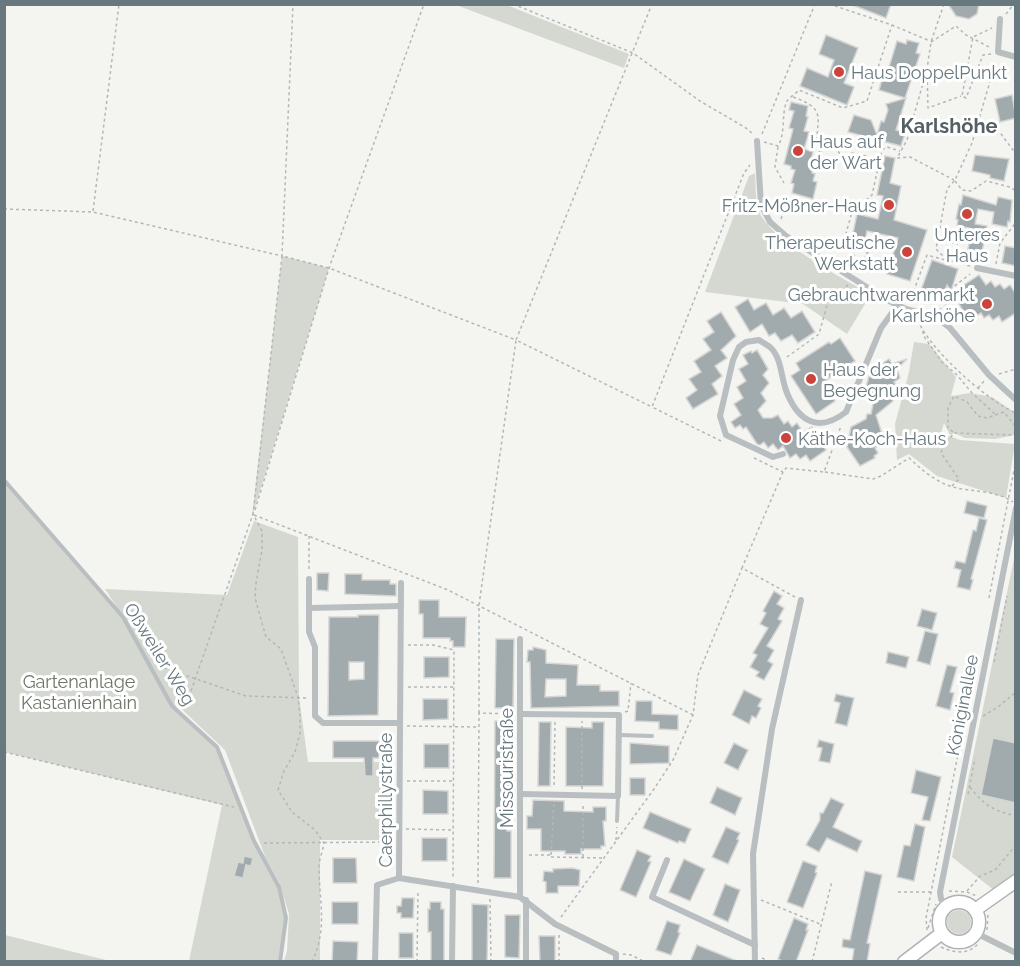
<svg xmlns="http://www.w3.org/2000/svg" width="1020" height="966" viewBox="0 0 1020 966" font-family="Raleway,sans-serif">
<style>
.green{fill:#d5d8d1}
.building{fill:#a1aaad;stroke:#d5d5d4;stroke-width:1.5;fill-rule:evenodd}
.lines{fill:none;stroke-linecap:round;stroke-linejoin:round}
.secondary-casing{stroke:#acb2b5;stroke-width:15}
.path{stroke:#b3b7b8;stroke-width:1.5;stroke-dasharray:3 3;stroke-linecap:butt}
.lane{stroke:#b9bec0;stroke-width:4}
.street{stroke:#b9bec0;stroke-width:6}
.secondary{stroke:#fff;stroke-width:12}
.poi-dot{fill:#cb433a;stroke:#fff;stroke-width:2}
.labels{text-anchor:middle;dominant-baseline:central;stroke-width:6;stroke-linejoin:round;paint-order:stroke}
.poi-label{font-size:18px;fill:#67787e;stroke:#fff;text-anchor:start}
.street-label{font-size:18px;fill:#67787e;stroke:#fff}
.park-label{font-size:18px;fill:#6b7665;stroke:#fff}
.neighbourhood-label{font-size:20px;font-weight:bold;fill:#546064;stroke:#fff}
</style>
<rect width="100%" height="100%" fill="#f4f4f1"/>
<g class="green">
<path d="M 456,5 L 507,5 L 629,54 L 624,68 Z"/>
<path d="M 755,173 C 756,185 755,200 759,211 C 768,238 844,280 871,294 L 847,334 L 803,304 L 705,292 L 749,176 Z"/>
<path d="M 282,256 L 329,268 L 252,517 Z"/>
<path d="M 914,342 L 929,344 L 956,377 L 951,396 L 970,393 L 992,397 L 1015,413 L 1015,435 L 995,439 L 965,438 L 954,433 L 950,435 L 944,423 L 941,433 L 960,440 L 1015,444 L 1006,498 L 937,476 L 909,454 L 897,460 L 895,424 L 909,372 Z"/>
<path d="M 4,480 L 120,612 L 105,589 L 227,595 L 254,521 L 298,537 L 299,697 L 308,762 L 381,762 L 380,840 L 320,840 L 320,961 L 284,961 L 287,951 L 289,914 L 279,882 L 266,859 L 225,750 L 174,702 L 179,713 L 217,747 L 254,841 L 279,887 L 286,918 L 280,961 L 189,961 L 222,805 L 5,752 Z"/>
<path d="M 1015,554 L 1015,876 L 995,891 L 952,857 Z"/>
<circle cx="959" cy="922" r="12"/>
<path d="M 4,935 L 5,935 L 110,961 L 5,961 Z"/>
</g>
<g class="building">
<path d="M 850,4 L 891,4 L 886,18 Z"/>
<path d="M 948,4 L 979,4 L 977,14 L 969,19 L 956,16 Z"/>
<path d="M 826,35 L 858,48 L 844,83 L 854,87 L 847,105 L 800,86 L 807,68 L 828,77 L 834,60 L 819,54 Z"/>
<path d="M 907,40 L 919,43 L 916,53 L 920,54 L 905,98 L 879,90 L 883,76 L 886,77 L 897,41 L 906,44 Z"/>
<path d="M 1012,95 L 1016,118 L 1000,122 L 995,99 Z"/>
<path d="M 906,98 L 896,130 L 905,133 L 901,146 L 848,132 L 854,115 L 871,120 L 877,135 L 881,121 L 884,122 L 888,110 L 886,104 Z"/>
<path d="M 791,102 L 808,106 L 806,116 L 808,117 L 804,131 L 809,132 L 804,149 L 813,152 L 810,165 L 814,166 L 812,173 L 815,174 L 813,181 L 817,182 L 813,199 L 792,193 L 794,184 L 791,183 L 795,170 L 791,169 L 791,166 L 784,164 L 793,129 L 789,128 L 794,111 L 789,110 Z"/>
<path d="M 975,155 L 1009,159 L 1004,181 L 990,178 L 990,175 L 972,171 Z"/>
<path d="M 885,156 L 895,158 L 890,183 L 901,186 L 894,220 L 927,230 L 910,281 L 887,274 L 898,238 L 867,231 L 865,241 L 852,238 L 857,214 L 878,219 L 883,196 L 877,195 Z"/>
<path d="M 963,195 L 996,205 L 998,197 L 1012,200 L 1010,222 L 1008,221 L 1007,227 L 992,224 L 994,212 L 978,209 L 975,224 L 987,226 L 980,262 L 966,259 L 972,229 L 957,225 L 958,220 L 956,219 L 959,204 L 961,205 Z"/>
<path d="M 1005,246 L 1016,248 L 1016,266 L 1002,263 Z"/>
<path d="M 932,260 L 958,269 L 951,291 L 947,285 L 942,299 L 923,293 L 924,291 L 921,290 Z"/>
<path d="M 979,275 L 986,285 L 991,281 L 995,287 L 1000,284 L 1004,289 L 1010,285 L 1016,294 L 1016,313 L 1002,322 L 999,316 L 993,320 L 989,315 L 984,318 L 981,313 L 969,320 L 952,293 Z"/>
<path d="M 748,299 L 754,310 L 766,303 L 773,315 L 784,308 L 791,318 L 802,311 L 815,332 L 798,343 L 792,335 L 781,341 L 775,333 L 769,336 L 762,324 L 750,332 L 735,307 Z"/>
<path d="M 721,312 L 736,336 L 721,350 L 727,358 L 715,366 L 722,376 L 712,384 L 718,394 L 693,409 L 686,398 L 697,390 L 689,379 L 701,372 L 694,361 L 711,350 L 703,339 L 714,332 L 707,321 Z"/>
<path d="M 840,338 L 855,361 L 850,364 L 852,366 L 846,370 L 845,368 L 823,382 L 835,401 L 816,414 L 791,376 L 800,370 L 796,363 L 829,342 L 831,344 Z"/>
<path d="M 757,350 L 768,369 L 763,375 L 769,383 L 761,393 L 766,401 L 758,410 L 763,418 L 772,418 L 778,415 L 784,424 L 788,421 L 792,427 L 797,423 L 803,432 L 812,427 L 826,450 L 810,461 L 806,455 L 800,459 L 796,454 L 790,458 L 783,446 L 778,450 L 773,444 L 768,448 L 764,442 L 760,445 L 757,444 L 746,427 L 743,429 L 740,425 L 735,428 L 731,422 L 741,415 L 734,404 L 743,398 L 737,387 L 746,381 L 739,369 L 748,364 L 743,355 L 751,351 L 752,353 Z"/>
<path d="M 889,359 L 892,364 L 907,359 L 897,369 L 900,378 L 894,382 L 898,388 L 892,399 L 893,401 L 876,415 L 882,434 L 878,437 L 882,442 L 875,448 L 878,453 L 874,456 L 875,458 L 860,466 L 847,447 L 851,427 L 866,419 L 867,414 L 871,414 L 874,400 L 868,399 L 870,391 L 865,391 L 870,372 Z"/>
<path d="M 967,501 L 987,506 L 984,518 L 964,513 Z"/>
<path d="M 979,518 L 987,520 L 971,579 L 973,580 L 970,590 L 957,587 L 961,570 L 954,568 L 956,561 L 965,563 L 973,530 L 976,531 Z"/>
<path d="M 317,573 L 329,573 L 328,591 L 317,590 Z"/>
<path d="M 345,574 L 362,574 L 362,580 L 390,580 L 390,584 L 396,584 L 396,596 L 345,594 Z"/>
<path d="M 774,591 L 782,596 L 777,604 L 784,608 L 778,619 L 782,621 L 767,646 L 774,650 L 768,661 L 773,664 L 764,680 L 756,676 L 759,672 L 750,667 L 757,655 L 753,653 L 768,628 L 760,624 L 766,613 L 763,611 Z"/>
<path d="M 419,600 L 439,600 L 439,617 L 466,617 L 465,647 L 453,647 L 453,641 L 450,641 L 450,638 L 423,638 L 423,614 L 419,614 Z"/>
<path d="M 922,609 L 937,613 L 932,630 L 917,626 Z"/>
<path d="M 358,615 L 379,615 L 378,715 L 328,716 L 329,617 L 358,617 ZM 349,662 L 364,662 L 364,679 L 349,680 Z"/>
<path d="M 925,631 L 938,634 L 930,665 L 917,661 Z"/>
<path d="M 496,639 L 514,639 L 513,708 L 495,708 Z"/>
<path d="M 533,647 L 546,650 L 546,663 L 578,665 L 577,685 L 600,685 L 600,691 L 619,691 L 619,706 L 531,708 L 530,662 L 527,662 L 528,650 L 533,650 ZM 546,679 L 566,679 L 566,696 L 545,697 Z"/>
<path d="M 888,652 L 909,657 L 906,668 L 886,663 Z"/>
<path d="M 424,657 L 449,657 L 449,677 L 424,678 Z"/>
<path d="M 947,665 L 957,667 L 950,692 L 954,693 L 950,710 L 936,706 Z"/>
<path d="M 744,690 L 762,699 L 758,706 L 761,708 L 756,718 L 752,716 L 749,724 L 732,715 Z"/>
<path d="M 836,694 L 854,698 L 847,726 L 835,723 L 840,703 L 834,701 Z"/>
<path d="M 423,699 L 448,699 L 448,719 L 423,720 Z"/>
<path d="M 636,701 L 652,701 L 652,714 L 678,715 L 678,730 L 659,729 L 659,722 L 635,721 Z"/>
<path d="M 495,721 L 513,722 L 512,775 L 511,788 L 506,788 L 506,804 L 511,804 L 511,814 L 506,814 L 507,831 L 511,831 L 511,878 L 494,878 Z"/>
<path d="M 539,722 L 551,722 L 550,786 L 538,786 Z"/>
<path d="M 592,722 L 604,722 L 603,786 L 566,786 L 566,727 L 592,728 Z"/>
<path d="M 993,738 L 1016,743 L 1016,803 L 981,795 Z"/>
<path d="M 819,740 L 834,744 L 830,763 L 819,761 L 822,748 L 817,747 Z"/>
<path d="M 333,741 L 379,741 L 379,758 L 373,758 L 373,776 L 365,776 L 364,758 L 333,758 Z"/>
<path d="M 630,743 L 669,746 L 669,763 L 630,764 Z"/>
<path d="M 734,743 L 748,750 L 738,770 L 724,763 Z"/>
<rect x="424" y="744" width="25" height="24"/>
<path d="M 916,770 L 941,777 L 930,821 L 922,820 L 928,797 L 911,793 Z"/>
<rect x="630" y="778" width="15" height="17"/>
<path d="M 717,787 L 742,798 L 735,815 L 710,803 Z"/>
<path d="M 423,790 L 448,791 L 448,814 L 423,814 Z"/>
<path d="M 831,798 L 844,804 L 833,827 L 862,841 L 857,852 L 827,838 L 819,852 L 806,845 L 820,820 L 820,813 L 823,813 Z"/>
<path d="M 533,800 L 564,801 L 564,811 L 593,812 L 593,807 L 606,807 L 606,821 L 603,821 L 605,846 L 601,846 L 601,849 L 581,849 L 581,854 L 565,854 L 565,851 L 541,851 L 541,829 L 527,829 L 527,816 L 532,816 Z"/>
<path d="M 650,812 L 691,829 L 685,843 L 679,841 L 678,843 L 643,828 Z"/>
<path d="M 915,824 L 925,827 L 914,881 L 897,877 L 904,845 L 910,846 Z"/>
<path d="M 726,827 L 740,833 L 737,839 L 739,840 L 728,864 L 712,857 Z"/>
<rect x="422" y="838" width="25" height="23"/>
<path d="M 637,850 L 651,856 L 648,861 L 651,862 L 636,897 L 620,890 Z"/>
<path d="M 244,856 L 253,858 L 251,866 L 246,865 L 243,878 L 234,876 L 238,862 L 243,863 Z"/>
<path d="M 333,858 L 356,858 L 357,883 L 333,883 Z"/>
<path d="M 684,859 L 705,869 L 690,901 L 669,892 Z"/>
<path d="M 803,861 L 817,866 L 815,872 L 817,873 L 803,908 L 787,902 Z"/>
<path d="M 572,868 L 580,870 L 579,886 L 558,886 L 558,893 L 546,893 L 546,882 L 543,881 L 544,871 L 553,872 L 553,869 Z"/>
<path d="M 865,871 L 882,875 L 867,943 L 870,944 L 867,962 L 852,962 L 854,949 L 842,947 L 843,939 L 850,940 Z"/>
<path d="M 725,884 L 740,890 L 728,922 L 713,915 Z"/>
<path d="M 402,898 L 414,898 L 413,918 L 401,918 L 401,913 L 397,913 L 397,906 L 401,906 Z"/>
<rect x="332" y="902" width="26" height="22"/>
<path d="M 430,902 L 441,902 L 441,909 L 444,909 L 444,962 L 431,962 L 431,932 L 428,932 L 428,909 L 430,909 Z"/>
<path d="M 472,904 L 488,905 L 487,962 L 472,962 Z"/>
<path d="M 505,915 L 520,915 L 519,958 L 505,957 Z"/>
<path d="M 794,918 L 808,924 L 806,930 L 808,930 L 796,962 L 784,962 L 778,959 Z"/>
<path d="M 667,921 L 680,925 L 678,932 L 680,933 L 671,955 L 656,950 Z"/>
<rect x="399" y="933" width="14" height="25"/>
<path d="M 539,936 L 555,936 L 555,962 L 540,962 Z"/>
<path d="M 333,941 L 358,942 L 357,962 L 332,962 Z"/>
<path d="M 697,945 L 737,961 L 737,962 L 690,962 Z"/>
</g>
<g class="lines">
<g class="secondary-casing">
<g id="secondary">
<circle cx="959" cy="922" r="20"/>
<path d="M 975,910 L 1016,881"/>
<path d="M 904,962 L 942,933"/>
</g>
</g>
<g class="path">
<path d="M 513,4 L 633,53 L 700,101 L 746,128 L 754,135"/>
<path d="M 829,4 L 892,25 L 930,41"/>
<path d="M 944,4 L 931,42 L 927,69 L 907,140 L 897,158 L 910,157 L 954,180"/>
<path d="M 1006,14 L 1014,4"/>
<path d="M 931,42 L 956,26 L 966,35 L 991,48"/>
<path d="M 991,54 L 983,55 L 966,98 L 962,96 L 973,37 L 992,28"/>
<path d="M 927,70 L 928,108 L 961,96"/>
<path d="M 793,97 C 834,111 810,123 820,153 L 829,139 L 843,158 L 852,153 L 880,159"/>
<path d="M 977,130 L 1001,134 L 1016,154"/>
<path d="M 762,134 L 815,4"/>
<path d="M 764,142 L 778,146 C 786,133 781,113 787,101 C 789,98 796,93 799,90 L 843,108 L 867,101 L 892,25"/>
<path d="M 778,147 L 775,167 L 784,183"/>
<path d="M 955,181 L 962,190 L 971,191 L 986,181 L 1010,187 L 1016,191"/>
<path d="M 4,209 L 93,212 L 282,256 L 293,4"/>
<path d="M 93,211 L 119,4"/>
<path d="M 781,219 L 785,206 C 794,201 800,201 810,203"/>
<path d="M 939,240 L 958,244"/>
<path d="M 996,264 L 1000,243 L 1014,225 L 1016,216"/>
<path d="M 970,266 L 947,260 L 936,249 L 947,189 L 955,180 L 972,143 L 996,61"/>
<path d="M 860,267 L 845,237 L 852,212 L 872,195 L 882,150 L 887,147 L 900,151"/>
<path d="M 858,270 L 867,253 L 895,239"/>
<path d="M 915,303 L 913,293 L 927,255 L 945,260"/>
<path d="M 939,310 L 946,305 L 952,288 L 970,274"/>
<path d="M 918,320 C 928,348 987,401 1016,413"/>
<path d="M 923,331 L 923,335 L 942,362 L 957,375 L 972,393 L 995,414"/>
<path d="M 787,357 L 819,334 L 828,302 L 849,284"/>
<path d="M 999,374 L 1016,369"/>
<path d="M 978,388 L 985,380"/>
<path d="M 953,432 L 948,428 L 948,408 L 954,396 L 967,402 L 978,416 L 987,418 L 1004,412 L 1016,427"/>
<path d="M 721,441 L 652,407 L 744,173 L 750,165"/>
<path d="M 754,458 L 783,472"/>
<path d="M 825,472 L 873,479 L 881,476 L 909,458 C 922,470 936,482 953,487 C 971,492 996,490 1013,502"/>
<path d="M 952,486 L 959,479 L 941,453 L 943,447 L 954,433 L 1010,435 L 1016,432"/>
<path d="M 255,510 L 329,268 L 424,4"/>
<path d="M 254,515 L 448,590 L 693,715"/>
<path d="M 309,536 L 309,572"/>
<path d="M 795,597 L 742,568 L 783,472 L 786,468 L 824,472 L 841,426"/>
<path d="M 989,598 L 1016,460"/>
<path d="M 408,645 L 433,645 L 454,650 L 453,878"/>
<path d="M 994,662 L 1007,596"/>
<path d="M 158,666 L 246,696 L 307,698"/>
<path d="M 408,687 L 454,687"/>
<path d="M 185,708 L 253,514"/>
<path d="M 625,712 L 628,711 L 631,683"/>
<path d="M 479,713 L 479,605 L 516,340 L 652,407"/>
<path d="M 983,716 L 998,707 L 1016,692"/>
<path d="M 965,721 L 973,679"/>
<path d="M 407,726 L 477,727"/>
<path d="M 4,752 L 234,807"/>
<path d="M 407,781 L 453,781"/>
<path d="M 554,785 L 555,721"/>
<path d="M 970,787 C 985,806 992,810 1016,816"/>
<path d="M 582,789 L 582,721"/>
<path d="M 968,794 L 975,758"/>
<path d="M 406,829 L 453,830"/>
<path d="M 616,840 L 617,827"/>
<path d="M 384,842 L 385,730"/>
<path d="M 264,843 L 391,842"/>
<path d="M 529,855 L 551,855 L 551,857 L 603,858"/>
<path d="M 551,855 L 554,802"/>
<path d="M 583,857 L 583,805"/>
<path d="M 478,883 L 479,713 L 511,714"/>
<path d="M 949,891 L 967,892 L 977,896"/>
<path d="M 967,891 L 980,876 L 995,870 L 1016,845"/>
<path d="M 898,892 L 933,892"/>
<path d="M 490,899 L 491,962"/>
<path d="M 761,900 L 820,924"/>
<path d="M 561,917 L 654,789 L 673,760 L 693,715 L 698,675 L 742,568"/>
<path d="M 928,928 L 936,904"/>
<path d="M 927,930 L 926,918 L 959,749"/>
<path d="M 987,930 L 988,914"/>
<path d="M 941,947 C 954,953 968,955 978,944"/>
<path d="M 623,954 L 631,955 L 645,962"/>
<path d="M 762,958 L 770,962"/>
<path d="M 312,962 C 328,928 319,901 319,867 C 319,859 323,851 324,843 L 315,830 L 292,812 L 278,790 L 284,771 L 295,752 L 300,733 L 300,716 L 298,697 L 281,649 L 266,637 L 255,598 L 256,583 L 262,550 L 262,531 L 253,514 L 282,256 L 329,268 L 516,340 L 652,4"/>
<path d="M 417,962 L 418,890"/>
<path d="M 559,962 L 559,935"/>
<path d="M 812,962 L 832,881"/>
</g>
<g class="lane">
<path d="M 4,480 L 123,617 L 172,706 L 217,747 L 254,841 L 279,887 L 286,918 L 280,962"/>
<path d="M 619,735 L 652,736"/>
<path d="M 617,821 L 618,796"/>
</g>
<g class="street">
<path d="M 1000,19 L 998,52 L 1016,57"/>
<path d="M 757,141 L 761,205 L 770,222 L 786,236 L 887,300 L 906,309 L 931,316 L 941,321 L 950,328 L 989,375 L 1016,400"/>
<path d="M 977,268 L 1016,276"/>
<path d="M 783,454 L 773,457 L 726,435 L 720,416 L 733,360 L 739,347 L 746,342 L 759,340 C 763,343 768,345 771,348 C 782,359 781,379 787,393 C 799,422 819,433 846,412 L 881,328 L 897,306"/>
<path d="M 309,579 L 309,632 L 315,647 L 315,716 L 323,723 L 400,723"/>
<path d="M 309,608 L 401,606"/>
<path d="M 521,714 L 619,715 L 618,796 L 521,794"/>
<path d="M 667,860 L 652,897 L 755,945"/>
<path d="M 399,878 L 401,583"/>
<path d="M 520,897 L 520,639"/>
<path d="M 946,906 L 941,899 L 940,892 L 1016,508"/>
<path d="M 976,933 L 1016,953"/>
<path d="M 375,962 L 377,885 L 399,878 L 520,897 L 555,924 L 616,954 L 616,962"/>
<path d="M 452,962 L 453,886"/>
<path d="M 526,962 L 526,900"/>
<path d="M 755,962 L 753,854 L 772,729 L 801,600"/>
</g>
<use href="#secondary" class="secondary"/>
</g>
<g class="poi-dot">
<circle cx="839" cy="72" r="6"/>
<circle cx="798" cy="151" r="6"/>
<circle cx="889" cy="205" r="6"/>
<circle cx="967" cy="214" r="6"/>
<circle cx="907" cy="252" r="6"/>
<circle cx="987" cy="304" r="6"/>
<circle cx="811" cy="379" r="6"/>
<circle cx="786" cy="438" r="6"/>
</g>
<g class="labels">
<g class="poi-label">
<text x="851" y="72">Haus DoppelPunkt</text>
<text x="810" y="141">Haus auf<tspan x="810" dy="21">der Wart</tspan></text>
<text x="877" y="205" text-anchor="end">Fritz-Mößner-Haus</text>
<text x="967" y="234" text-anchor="middle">Unteres<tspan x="967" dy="21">Haus</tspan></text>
<text x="895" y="242" text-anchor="end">Therapeutische<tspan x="895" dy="21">Werkstatt</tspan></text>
<text x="975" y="294" text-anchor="end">Gebrauchtwarenmarkt<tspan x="975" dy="21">Karlshöhe</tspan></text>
<text x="823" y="369">Haus der<tspan x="823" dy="21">Begegnung</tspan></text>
<text x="798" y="438">Käthe-Koch-Haus</text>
</g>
<g class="street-label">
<text transform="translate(160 654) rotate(58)">Oßweiler Weg</text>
<text transform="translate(962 705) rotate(-79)">Königinallee</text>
<text transform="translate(506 768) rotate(-90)">Missouristraße</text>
<text transform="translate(385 800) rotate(-90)">Caerphillystraße</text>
</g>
<g class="park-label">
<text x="79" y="681">Gartenanlage<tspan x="79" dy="21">Kastanienhain</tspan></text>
</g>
<g class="neighbourhood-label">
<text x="949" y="126">Karlshöhe</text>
</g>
</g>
<rect width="1020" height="966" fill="none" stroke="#67787e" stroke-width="12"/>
</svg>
